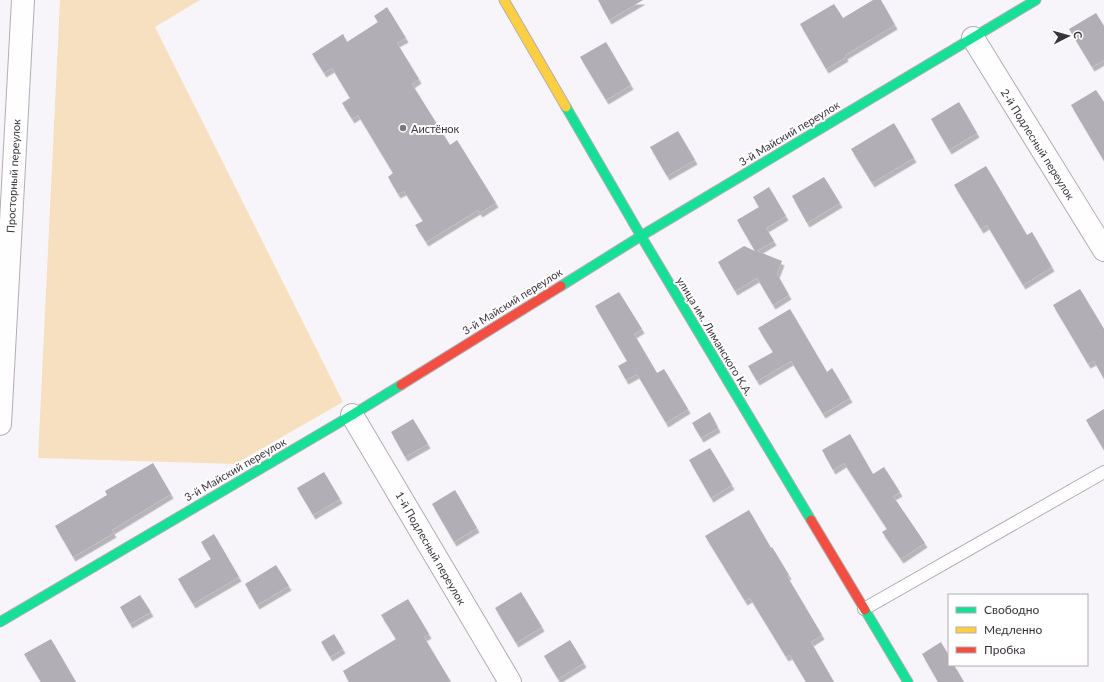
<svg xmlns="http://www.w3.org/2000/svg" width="1104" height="682" viewBox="0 0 1104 682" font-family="Lato,sans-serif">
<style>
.green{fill:#f6e0bf}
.building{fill:#b2aeb5;filter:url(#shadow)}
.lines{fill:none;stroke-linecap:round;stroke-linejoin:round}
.lane-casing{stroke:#b2aeb4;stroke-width:14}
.street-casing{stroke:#b2aeb4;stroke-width:24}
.fast-casing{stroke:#b2aeb4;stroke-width:11}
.slow-casing{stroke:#b2aeb4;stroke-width:11}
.jam-casing{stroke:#b2aeb4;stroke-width:11}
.lane{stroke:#fefefe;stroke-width:12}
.street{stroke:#fefefe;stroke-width:22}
.fast{stroke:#16e098;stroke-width:9}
.slow{stroke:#ffcf43;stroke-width:9}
.jam{stroke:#f24e42;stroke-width:9}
.poi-dot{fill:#7c777f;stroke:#fff;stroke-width:1.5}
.labels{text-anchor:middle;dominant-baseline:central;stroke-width:4;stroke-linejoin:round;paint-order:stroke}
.poi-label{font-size:11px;fill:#3a333d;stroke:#fff;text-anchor:start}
.street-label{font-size:11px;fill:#3a333d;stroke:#fff}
</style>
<defs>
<filter id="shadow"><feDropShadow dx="2.5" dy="4.5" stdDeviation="0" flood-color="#0004"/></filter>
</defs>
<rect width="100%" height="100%" fill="#f8f5fa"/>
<path class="green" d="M 60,0 L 200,0 L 155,27 L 343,402 L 235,464 L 38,458 Z"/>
<g class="building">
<path d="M 598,0 L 643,0 L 609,20 Z"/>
<path d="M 873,0 L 881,0 L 895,25 L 845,55 L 846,57 L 826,69 L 800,24 L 834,4 L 843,18 Z"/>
<path d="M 387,7 L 406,38 L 397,43 L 419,79 L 412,84 L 450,145 L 457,140 L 496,203 L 480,213 L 478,210 L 426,242 L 415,225 L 423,221 L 404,191 L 398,194 L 388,177 L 393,173 L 358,115 L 352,119 L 342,103 L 350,98 L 332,68 L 324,73 L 312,54 L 343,34 L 347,42 L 378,22 L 374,16 Z"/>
<path d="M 1096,13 L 1104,26 L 1104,60 L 1092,67 L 1069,29 Z"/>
<path d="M 606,42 L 631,85 L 606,100 L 580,57 Z"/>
<path d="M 1096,90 L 1104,102 L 1104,161 L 1071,105 Z"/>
<path d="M 959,102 L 977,133 L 949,150 L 931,119 Z"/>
<path d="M 894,123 L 914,158 L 872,183 L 851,149 Z"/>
<path d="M 678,131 L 695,160 L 667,176 L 650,147 Z"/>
<path d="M 986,166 L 1027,235 L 1032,232 L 1052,267 L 1023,285 L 987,225 L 981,229 L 954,185 Z"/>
<path d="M 824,177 L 840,203 L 807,223 L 792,196 Z"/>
<path d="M 769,187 L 786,216 L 766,228 L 774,241 L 757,251 L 782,261 L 777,274 L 789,295 L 773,305 L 757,278 L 735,291 L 718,262 L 744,246 L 755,251 L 737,220 L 759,207 L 753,197 Z"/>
<path d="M 1080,289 L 1104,329 L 1104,379 L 1094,361 L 1088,364 L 1053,305 Z"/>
<path d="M 619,292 L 642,329 L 634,334 L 657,373 L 664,369 L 688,409 L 666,423 L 637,374 L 626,380 L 618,366 L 627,361 L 595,306 Z"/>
<path d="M 790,309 L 827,372 L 832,368 L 850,398 L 823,414 L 791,361 L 757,381 L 748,366 L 773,352 L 758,328 Z"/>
<path d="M 1104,409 L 1104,450 L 1086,420 Z"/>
<path d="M 710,412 L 718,428 L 701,438 L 692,423 Z"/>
<path d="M 413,419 L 428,444 L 405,457 L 391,432 Z"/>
<path d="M 850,434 L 873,474 L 884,467 L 900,492 L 893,496 L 925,543 L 901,559 L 882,532 L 887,529 L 844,463 L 833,470 L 822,450 Z"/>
<path d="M 710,448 L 732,485 L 711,498 L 689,460 Z"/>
<path d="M 153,463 L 171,494 L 112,530 L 114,533 L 73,557 L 55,526 L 107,495 L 105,491 Z"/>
<path d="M 324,472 L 340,499 L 313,515 L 297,488 Z"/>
<path d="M 455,490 L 477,528 L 454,542 L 432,504 Z"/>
<path d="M 749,510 L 771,548 L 772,547 L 789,575 L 787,576 L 822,635 L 811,642 L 834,682 L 806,682 L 790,655 L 786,657 L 750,598 L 745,601 L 705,536 Z"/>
<path d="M 214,534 L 239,577 L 193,604 L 178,579 L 211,559 L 201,542 Z"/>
<path d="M 276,565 L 289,586 L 257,605 L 245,584 Z"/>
<path d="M 521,592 L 542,627 L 516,643 L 495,608 Z"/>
<path d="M 140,595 L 151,612 L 130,624 L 120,607 Z"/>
<path d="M 408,599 L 429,634 L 424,637 L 451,682 L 349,682 L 343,671 L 396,639 L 381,615 Z"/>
<path d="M 334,634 L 343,649 L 330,657 L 321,642 Z"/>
<path d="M 51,639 L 76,682 L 41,682 L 24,654 Z"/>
<path d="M 570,640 L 584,663 L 558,679 L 544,656 Z"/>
<path d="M 941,642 L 949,656 L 949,665 L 954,665 L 964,682 L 938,682 L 922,654 Z"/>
</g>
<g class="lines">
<g class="lane-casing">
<path id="lane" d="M 864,609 L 1104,472"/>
</g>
<g class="street-casing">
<g id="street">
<path d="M 973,38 L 1104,250"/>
<path d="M 352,415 L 510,682"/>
<path d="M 0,424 L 23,0"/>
</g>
</g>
<g class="fast-casing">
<g id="fast">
<path d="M 566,107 L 641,236 L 811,520"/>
<path d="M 561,286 L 641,236 L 1036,0"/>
<path d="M 865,610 L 908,682"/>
<path d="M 0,622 L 352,415 L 401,385"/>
</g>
</g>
<g class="slow-casing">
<path id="slow" d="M 504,0 L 566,107"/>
</g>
<g class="jam-casing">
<g id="jam">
<path d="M 401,385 L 561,286"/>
<path d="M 811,520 L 865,610"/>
</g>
</g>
<use href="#lane" class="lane"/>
<use href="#street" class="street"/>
<use href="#fast" class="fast"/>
<use href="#slow" class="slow"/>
<use href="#jam" class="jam"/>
</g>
<circle class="poi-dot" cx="403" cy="128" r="4"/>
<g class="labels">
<g class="poi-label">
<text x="411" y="128">Аистёнок</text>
</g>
<g class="street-label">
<text transform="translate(789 133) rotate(-31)">3-й Майский переулок</text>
<text transform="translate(1038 144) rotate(58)">2-й Подлесный переулок</text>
<text transform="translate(13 176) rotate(-87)">Просторный переулок</text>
<text transform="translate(512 301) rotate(-32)">3-й Майский переулок</text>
<text transform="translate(715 336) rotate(59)">улица им. Лиманского К.А.</text>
<text transform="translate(235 469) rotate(-30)">3-й Майский переулок</text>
<text transform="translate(431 548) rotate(60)">1-й Подлесный переулок</text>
</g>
</g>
<rect x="948" y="594" width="140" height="72" fill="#ffffff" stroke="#b0adb1"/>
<rect x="956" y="607" width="20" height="6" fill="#16e098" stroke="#b0adb1"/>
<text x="984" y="614" font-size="12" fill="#3a333d">Свободно</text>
<rect x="956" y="627" width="20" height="6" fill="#ffcf43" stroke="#b0adb1"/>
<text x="984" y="634" font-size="12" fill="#3a333d">Медленно</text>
<rect x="956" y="647" width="20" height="6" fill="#f24e42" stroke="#b0adb1"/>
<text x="984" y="654" font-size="12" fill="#3a333d">Пробка</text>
<g transform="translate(1068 36) rotate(84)" stroke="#ffffff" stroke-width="3" paint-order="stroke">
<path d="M0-3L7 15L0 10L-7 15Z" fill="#3a333d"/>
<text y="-6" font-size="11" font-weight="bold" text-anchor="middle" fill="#3a333d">С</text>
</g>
</svg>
